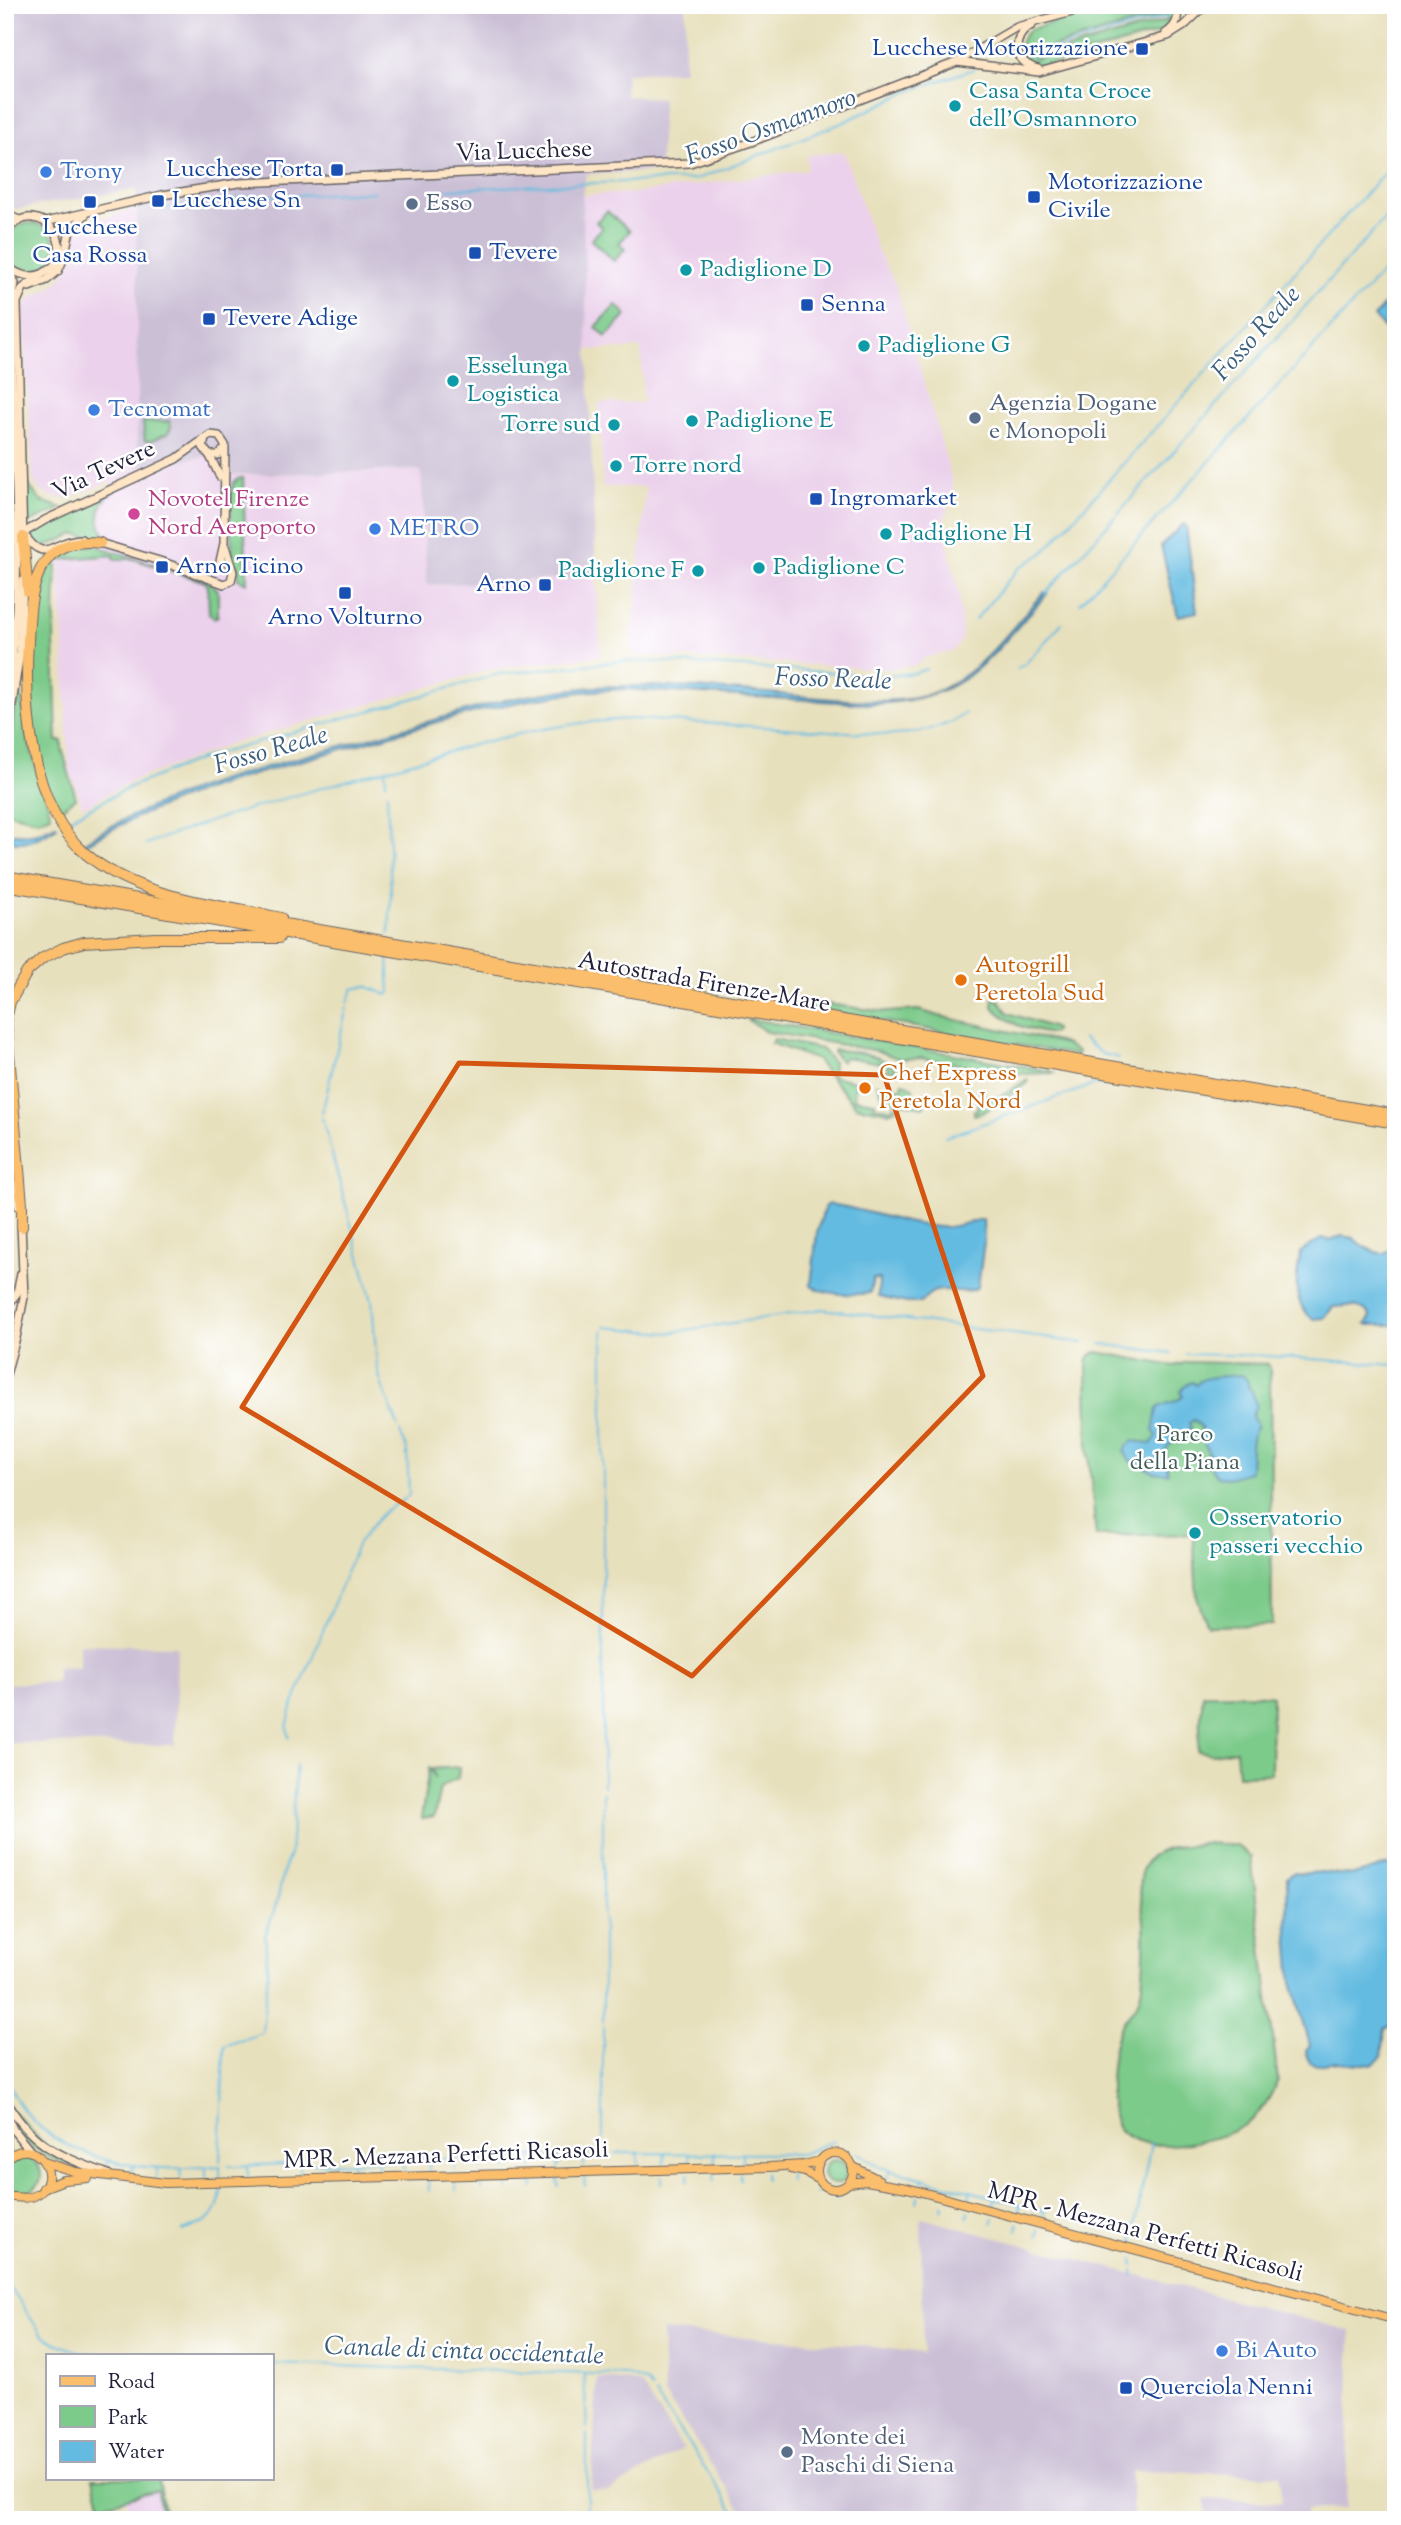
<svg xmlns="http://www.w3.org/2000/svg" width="1401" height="2525" viewBox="0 0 1401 2525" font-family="'Sorts Mill Goudy',serif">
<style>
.built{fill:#ebd1eb}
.industrial{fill:#cbbfd5}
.green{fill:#7dcb8b;stroke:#507663;stroke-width:2;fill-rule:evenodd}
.water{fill:#64bbe1;stroke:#436e8e;stroke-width:2}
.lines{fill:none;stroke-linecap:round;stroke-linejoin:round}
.stream{stroke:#64bbe1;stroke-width:2}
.secondary-casing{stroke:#676468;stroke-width:10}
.primary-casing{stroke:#676468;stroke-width:10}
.highway-casing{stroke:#676468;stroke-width:12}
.secondary{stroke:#fde5c5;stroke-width:7}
.primary{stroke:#fabe6d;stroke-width:8}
.highway{stroke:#fabe6d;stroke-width:10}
.marked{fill:none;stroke:#d45411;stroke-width:5;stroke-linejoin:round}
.transit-dot{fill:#1a4fb4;stroke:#fff;stroke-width:2.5}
.culture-dot{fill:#0f9aa8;stroke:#fff;stroke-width:2.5}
.shop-dot{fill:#3f7fe0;stroke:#fff;stroke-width:2.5}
.service-dot{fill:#5c6f8a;stroke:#fff;stroke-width:2.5}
.hotel-dot{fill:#d1479c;stroke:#fff;stroke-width:2.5}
.food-dot{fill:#e8710a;stroke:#fff;stroke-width:2.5}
.labels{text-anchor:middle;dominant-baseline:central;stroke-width:5;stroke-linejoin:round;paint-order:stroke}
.transit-label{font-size:24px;fill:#164399;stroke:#fff;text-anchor:start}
.culture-label{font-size:24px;fill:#0d838f;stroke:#fff;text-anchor:start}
.street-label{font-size:24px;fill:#22223b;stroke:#fff}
.shop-label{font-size:24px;fill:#366cbe;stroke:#fff;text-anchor:start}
.service-label{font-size:24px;fill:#4e5e75;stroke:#fff;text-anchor:start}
.hotel-label{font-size:24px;fill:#b23c85;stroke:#fff;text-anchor:start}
.food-label{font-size:24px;fill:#c56008;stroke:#fff;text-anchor:start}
.park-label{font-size:24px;fill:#425d57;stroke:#fff}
.water-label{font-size:26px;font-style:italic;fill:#3c5f7d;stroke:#fff}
</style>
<rect width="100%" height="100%" fill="#fff"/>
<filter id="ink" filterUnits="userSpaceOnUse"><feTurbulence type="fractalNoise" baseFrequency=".0143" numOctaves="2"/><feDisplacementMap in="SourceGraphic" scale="14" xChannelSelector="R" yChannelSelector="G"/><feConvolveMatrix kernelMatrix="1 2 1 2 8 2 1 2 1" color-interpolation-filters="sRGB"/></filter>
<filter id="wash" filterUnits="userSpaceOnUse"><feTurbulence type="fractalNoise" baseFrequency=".00686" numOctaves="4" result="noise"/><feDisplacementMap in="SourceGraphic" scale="28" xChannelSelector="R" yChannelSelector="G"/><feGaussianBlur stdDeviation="1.57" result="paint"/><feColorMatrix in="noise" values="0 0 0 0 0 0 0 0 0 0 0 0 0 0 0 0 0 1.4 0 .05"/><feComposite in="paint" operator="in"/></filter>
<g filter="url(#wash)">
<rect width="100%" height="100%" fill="#e7e0bc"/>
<g class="built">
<path d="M 844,152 L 878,252 L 896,285 L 951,476 L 953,493 L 943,523 L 959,593 L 962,639 L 953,651 L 923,658 L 923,661 L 919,664 L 890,669 L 631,655 L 646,487 L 603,487 L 599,403 L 643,403 L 641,348 L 587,350 L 582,195 L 634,193 L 807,170 L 807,155 Z"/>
<path d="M 137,208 L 138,467 L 207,456 L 228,475 L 421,470 L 427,585 L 596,577 L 601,656 L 492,669 L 234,743 L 134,780 L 83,807 L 69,768 L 59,556 L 99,554 L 96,516 L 111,481 L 69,498 L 51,497 L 38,489 L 33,477 L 22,310 L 29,299 L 53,286 L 62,277 L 70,262 L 74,238 L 82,224 Z"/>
<path d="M 157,2489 L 163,2520 L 130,2520 L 125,2498 Z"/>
</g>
<g class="industrial">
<path d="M 5,5 L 686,5 L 684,71 L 626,73 L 625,96 L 662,98 L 660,171 L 586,174 L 582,195 L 596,577 L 427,585 L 421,470 L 228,475 L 207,456 L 137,467 L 137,189 L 16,209 L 5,199 Z"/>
<path d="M 79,1644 L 177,1646 L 175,1745 L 5,1743 L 5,1684 L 57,1682 L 57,1667 L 79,1668 Z"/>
<path d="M 921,2218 L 1351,2331 L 1346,2508 L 1306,2510 L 1306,2520 L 1207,2520 L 1205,2499 L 1282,2502 L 1279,2475 L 1131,2471 L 1133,2520 L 748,2520 L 664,2393 L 662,2331 L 856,2345 L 923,2353 Z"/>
<path d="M 597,2378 L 624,2380 L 641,2385 L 683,2448 L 609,2491 L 591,2490 Z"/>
</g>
<g class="green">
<path d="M 1112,5 L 1173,5 L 1174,20 L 1168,29 L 1162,32 L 1043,66 L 1028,63 C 1017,50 1017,39 1031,29 ZM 1167,14 L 1168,20 L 1034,59 L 1031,53 Z"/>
<path d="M 607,211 L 630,231 L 619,243 L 625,249 L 614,261 L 591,240 L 602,228 L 596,222 Z"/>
<circle cx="30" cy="248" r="25"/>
<path d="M 616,305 L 627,315 L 606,337 L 596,327 Z"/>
<path d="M 169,421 L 171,427 L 168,433 L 151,441 L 145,441 L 143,422 Z"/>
<path d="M 240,478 L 243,478 L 247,583 L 238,579 L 238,570 L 232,558 L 230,493 L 234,482 Z"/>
<path d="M 25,481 L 41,501 L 62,508 L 27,524 Z"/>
<path d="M 112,492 C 96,506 96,523 108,540 L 75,534 L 42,548 L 31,540 L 36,529 Z"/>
<path d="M 94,545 L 210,582 L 218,590 L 218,616 L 214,618 L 209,614 L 208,588 L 205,582 L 133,559 L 114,559 L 114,555 L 57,560 L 54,642 L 57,741 L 62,741 L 62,748 L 76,798 L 59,810 C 26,760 29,694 32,638 C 33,613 31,582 50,562 C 62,549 77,547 94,545 Z"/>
<path d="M 12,551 L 12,607 L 9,635 L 5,628 L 5,556 Z"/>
<path d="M 20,688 L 26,734 L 51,815 L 38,820 L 5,812 L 5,770 L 18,689 Z"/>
<path d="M 993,999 L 999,1000 L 1008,1013 L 1051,1027 L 1055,1029 L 1055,1032 L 1051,1034 C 1024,1029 1013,1026 993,1007 Z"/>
<path d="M 804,1001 L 887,1012 L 918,1010 L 939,1016 L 1062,1043 L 1078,1052 L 1076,1055 L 783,1004 L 781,1002 Z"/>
<path d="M 750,1019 L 1051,1071 L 1054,1073 L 1017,1074 L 921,1058 L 900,1059 L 878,1051 L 767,1032 L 748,1020 Z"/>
<path d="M 774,1039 L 821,1049 L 833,1062 L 832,1076 L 855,1081 L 854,1099 L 875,1102 L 874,1106 L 892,1109 L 893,1105 L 897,1106 L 897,1109 L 888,1112 L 856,1106 L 825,1071 L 817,1060 L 771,1043 Z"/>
<path d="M 834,1050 C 856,1051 884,1054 899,1072 L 887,1070 L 887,1064 L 845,1057 L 841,1062 L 833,1052 Z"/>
<path d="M 1025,1081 L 1028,1080 L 1028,1083 L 984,1112 L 974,1115 L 974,1110 L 977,1110 L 979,1095 L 998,1098 Z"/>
<path d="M 903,1083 L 910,1085 L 913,1089 L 913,1098 L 925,1100 L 924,1107 L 893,1101 L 894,1096 L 881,1093 L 877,1084 L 901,1089 Z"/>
<path d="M 1097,1352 L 1174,1366 L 1188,1362 L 1268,1364 L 1270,1369 L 1272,1625 L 1207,1626 L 1197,1597 L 1193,1534 L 1096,1536 L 1088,1448 L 1087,1362 L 1090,1355 Z"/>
<path d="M 1203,1694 C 1216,1695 1264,1693 1272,1696 L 1271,1774 L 1238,1775 L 1236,1750 L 1212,1754 L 1198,1751 Z"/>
<path d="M 459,1767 L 458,1778 L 440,1788 L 434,1817 L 421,1819 L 429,1768 L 435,1778 L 432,1769 Z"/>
<path d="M 1210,1843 L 1237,1846 L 1251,1857 L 1278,2080 C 1270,2098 1261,2115 1243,2126 C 1216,2143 1131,2160 1115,2122 C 1106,2099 1110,2050 1120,2028 C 1125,2017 1137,2007 1140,1996 C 1144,1979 1145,1939 1144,1921 C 1143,1907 1137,1887 1141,1873 C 1142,1870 1146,1862 1149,1859 C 1161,1845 1192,1846 1210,1843 Z"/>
<path d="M 5,2103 L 53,2154 L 82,2169 C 53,2164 5,2137 5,2103 Z"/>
<circle cx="24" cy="2175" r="17"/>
<circle cx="835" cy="2172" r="12"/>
<path d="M 93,2478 L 166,2478 L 158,2480 L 166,2520 L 163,2520 L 157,2490 L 101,2505 Z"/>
</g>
<g class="water">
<path d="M 1396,290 L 1396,342 L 1374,317 Z"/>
<path d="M 1183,524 L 1186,526 L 1197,612 L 1178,616 L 1161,546 Z"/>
<path d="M 1044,592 L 1047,594 C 986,660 969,701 870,704 L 623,689 C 530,692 442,721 353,746 C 260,773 166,795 83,846 L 81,844 C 154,797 236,775 319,752 C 381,735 443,717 505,700 C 543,693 582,686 621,686 C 666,685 710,689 755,692 C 801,695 889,709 930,694 C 979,677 1011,628 1044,592 Z"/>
<path d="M 56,825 L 57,827 C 40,838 26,846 5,840 L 5,831 C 24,838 38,834 56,825 Z"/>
<path d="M 829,1204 C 866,1209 902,1225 940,1227 C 954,1228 969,1222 983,1219 L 984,1242 L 978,1287 C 959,1300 938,1277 921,1303 L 907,1303 L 878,1297 L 879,1279 L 873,1279 L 870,1293 C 852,1295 826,1296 811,1285 L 817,1232 L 825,1206 Z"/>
<path d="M 1342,1236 L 1353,1238 C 1359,1244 1375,1255 1385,1253 C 1386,1252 1395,1247 1396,1246 L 1396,1325 L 1368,1325 L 1366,1324 L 1371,1317 C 1364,1303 1347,1306 1333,1307 L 1324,1318 L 1313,1319 C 1291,1303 1296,1276 1301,1252 L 1322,1238 L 1329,1240 Z"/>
<path d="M 1242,1375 L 1247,1380 L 1249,1389 L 1252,1391 L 1256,1405 L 1252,1416 L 1257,1426 C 1249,1437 1251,1458 1250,1472 L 1228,1478 L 1217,1477 L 1211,1466 L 1202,1462 L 1201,1460 L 1205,1460 L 1205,1455 L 1209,1454 L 1202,1438 L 1201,1427 L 1194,1420 L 1189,1423 L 1191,1428 L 1167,1447 L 1165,1454 L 1168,1473 L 1155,1473 L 1135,1462 L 1130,1461 L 1124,1451 C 1131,1437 1138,1441 1151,1444 L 1157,1436 L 1153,1431 L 1157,1409 C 1165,1401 1175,1405 1183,1396 L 1181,1392 L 1185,1385 L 1192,1382 L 1196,1385 C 1203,1374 1228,1377 1242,1375 Z"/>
<path d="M 1396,1864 L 1396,2028 L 1393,2025 L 1385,2029 L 1382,2057 L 1372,2065 L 1338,2062 L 1315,2065 L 1310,2063 L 1306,2050 L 1310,2045 L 1292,1982 L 1288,1935 L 1287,1878 L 1294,1872 C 1305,1875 1312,1872 1322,1872 C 1334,1873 1345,1876 1357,1874 C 1370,1871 1381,1866 1396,1864 Z"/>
</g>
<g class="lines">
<g class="stream">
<path d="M 1032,56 L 1168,16"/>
<path d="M 447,189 L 697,179 L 842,123 L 909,91 L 974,69"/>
<path d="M 161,209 L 250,197 L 374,192"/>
<path d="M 1045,594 L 1396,206"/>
<path d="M 1080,603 L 1396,257"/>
<path d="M 975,620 L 1018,569 L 1043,553 L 1396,160"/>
<path d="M 1017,669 L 1026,663 L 1062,623"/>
<path d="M 385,770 L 386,783"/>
<path d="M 387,793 L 391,895 L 389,934"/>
<path d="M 65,821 L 132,786 L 203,758 L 499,674 L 622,661 L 661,662 L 889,676 L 915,673 L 926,669"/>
<path d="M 146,844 C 231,812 318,789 405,764 C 482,742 555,721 635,719 L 895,735 C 919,732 946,729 965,713"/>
<path d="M 5,894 L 7,893"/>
<path d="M 348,1003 L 353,989 L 366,986 L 388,995 L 390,992 L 388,957"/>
<path d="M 1083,1039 L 1102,1054 L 1119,1058"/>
<path d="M 322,1113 L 347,1007"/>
<path d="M 322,1118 L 372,1301 L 377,1365 L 381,1383 L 398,1426"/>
<path d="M 945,1137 L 1096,1084 L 1115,1086"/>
<path d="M 605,1327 L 667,1333 L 823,1309 L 1083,1343"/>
<path d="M 1101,1344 L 1172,1353"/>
<path d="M 1186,1354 L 1268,1356 L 1396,1365"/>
<path d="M 289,1738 L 287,1727 L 291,1711 L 357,1545 C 367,1532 376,1517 389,1508 C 396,1503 404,1502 409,1494 L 407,1450 L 400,1432"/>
<path d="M 603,1786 L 603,1330"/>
<path d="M 603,1914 L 603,1792"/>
<path d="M 603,2022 L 603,1918"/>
<path d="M 5,2070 C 21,2140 98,2165 162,2168 C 182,2169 201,2167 221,2166"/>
<path d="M 603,2145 L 603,2027"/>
<path d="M 638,2152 L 638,2164"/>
<path d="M 715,2152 L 715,2162"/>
<path d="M 615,2153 L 801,2154 L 833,2141"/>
<path d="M 858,2153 L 880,2167 L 1045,2211 L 1042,2220"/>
<path d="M 558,2154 L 559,2167"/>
<path d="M 507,2156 L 507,2169"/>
<path d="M 481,2157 L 481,2170"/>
<path d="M 454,2158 L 455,2171"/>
<path d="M 220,2161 L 224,2046 L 262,2033 L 268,1971 L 265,1936 L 277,1902 L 284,1869 L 290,1855 L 296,1765"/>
<path d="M 429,2161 L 429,2171"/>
<path d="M 742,2162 L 742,2153"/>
<path d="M 403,2163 L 404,2172"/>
<path d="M 689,2163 L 690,2154"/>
<path d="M 352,2164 L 353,2173"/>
<path d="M 664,2164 L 665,2154"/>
<path d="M 325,2165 L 326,2174"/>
<path d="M 229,2166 L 588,2154"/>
<path d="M 584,2166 L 584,2156"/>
<path d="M 220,2167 L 220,2179"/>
<path d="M 247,2167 L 248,2176"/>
<path d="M 532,2168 L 532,2155"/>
<path d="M 106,2169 L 108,2160"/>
<path d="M 740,2172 L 740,2180"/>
<path d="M 765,2172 L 765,2180"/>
<path d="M 378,2173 L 378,2163"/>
<path d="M 714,2173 L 714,2180"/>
<path d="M 789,2173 L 790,2181"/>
<path d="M 131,2174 L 133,2165"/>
<path d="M 688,2174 L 688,2181"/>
<path d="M 299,2175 L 299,2165"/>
<path d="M 662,2175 L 662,2183"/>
<path d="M 558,2177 L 559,2187"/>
<path d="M 584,2177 L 585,2186"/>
<path d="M 156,2178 L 157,2168"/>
<path d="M 181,2178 L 182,2169"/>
<path d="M 206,2178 L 206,2168"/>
<path d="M 532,2178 L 533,2188"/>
<path d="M 887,2178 L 891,2170"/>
<path d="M 480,2179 L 481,2189"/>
<path d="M 506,2179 L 507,2189"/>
<path d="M 455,2180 L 456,2190"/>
<path d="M 428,2181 L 429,2191"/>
<path d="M 921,2187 L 923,2178"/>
<path d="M 943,2193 L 946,2184"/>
<path d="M 816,2194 L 820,2189"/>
<path d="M 836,2195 L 837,2200"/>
<path d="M 968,2200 L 971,2191"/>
<path d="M 917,2202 L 918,2197"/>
<path d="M 993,2207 L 995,2198"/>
<path d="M 942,2210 L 943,2204"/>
<path d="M 1018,2213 L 1020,2204"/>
<path d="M 967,2217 L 968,2211"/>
<path d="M 992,2223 L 994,2218"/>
<path d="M 1135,2226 L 1151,2143"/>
<path d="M 1017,2230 L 1018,2224"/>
<path d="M 182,2231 C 210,2223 221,2215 221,2185"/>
<path d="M 1038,2236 L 1039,2230"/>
<path d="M 1134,2241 L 1135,2232"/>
<path d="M 1133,2266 L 1133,2260"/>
<path d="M 1133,2276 L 1133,2271"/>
<path d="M 5,2280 L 40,2332 C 60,2349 83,2354 109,2355"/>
<path d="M 271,2364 L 626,2375 L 646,2383 L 651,2389"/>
<path d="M 584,2374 L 587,2428"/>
<path d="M 655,2394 L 740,2520"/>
<path d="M 587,2434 L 587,2520"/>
</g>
</g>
</g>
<g filter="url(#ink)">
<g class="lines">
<g class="secondary-casing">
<g id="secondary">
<path d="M 1032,25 C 1010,37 1013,63 1038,69"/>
<path d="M 1166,33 C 1176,27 1180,17 1176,5"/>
<path d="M 957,62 L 1039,72 L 1168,36 L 1184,26 L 1206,5"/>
<path d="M 5,205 L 8,215 L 19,220"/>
<path d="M 45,222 L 162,195 L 239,183 L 690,163 L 751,142 L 957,62 L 1017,27 L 1098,5"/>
<path d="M 5,232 C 42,189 84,256 42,274 C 30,278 21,276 11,269"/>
<path d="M 57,235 L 62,226 L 72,217"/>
<path d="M 29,287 L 47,280 L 58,271 L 64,258 L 70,230 L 86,214"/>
<path d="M 5,291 L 8,311"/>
<path d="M 205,439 L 203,447 L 209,455 L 218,455 L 224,450"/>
<path d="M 210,456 L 220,477"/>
<path d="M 23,533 C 46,567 51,540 81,539"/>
<path d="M 20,535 L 45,520 L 176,459 L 210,435 L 219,436 L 225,445 L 224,543 L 219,566"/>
<path d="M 23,541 L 17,302 L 23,288 L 48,270"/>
<path d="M 96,542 L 163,562 L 224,584 L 231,581 L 233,572 L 225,546"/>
<path d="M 5,707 L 12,665 L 16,608 L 17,523 L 11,344 L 11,312 L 15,283 L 6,264"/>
<path d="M 5,750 L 20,652 L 23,581"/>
<path d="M 5,1175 L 13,1185 L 18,1206"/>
<path d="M 5,1309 L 17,1293 L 21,1274"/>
<path d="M 5,1378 L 16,1338 L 24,1297 L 21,1224"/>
<path d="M 5,2098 C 30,2146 61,2156 108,2174"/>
<path d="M 5,2113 L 14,2131 L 31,2152"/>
<path d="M 5,2133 L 7,2148 L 5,2161"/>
</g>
</g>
<g class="primary-casing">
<g id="primary">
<circle cx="835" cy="2171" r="18"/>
<path d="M 5,2161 C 34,2129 68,2181 34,2196 C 25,2200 15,2196 5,2197"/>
<path d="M 44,2162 L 76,2172 L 165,2183 L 769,2167 L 804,2165 L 820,2161"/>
<path d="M 852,2166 L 879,2180"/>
<path d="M 791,2169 L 805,2172 L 818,2179"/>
<path d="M 849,2183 L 866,2181 L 907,2188 L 1396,2320"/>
<path d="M 43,2188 L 64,2180 L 88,2178"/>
</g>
</g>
<g class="highway-casing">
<g id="highway">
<path d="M 23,537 L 28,592"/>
<path d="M 100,543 C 34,534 30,593 28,641 C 24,710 30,806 86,854 C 139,899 217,904 281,918"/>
<path d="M 5,876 L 1396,1115"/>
<path d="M 5,885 L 1396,1123"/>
<path d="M 22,1227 L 22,1204 L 6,1020 L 10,1002 L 27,972 L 43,958 L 63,948 L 84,942 L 155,938 L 279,938"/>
</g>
</g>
<use href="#secondary" class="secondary"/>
<use href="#primary" class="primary"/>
<use href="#highway" class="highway"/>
</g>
</g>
<path class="marked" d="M 459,1063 L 884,1075 L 983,1376 L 692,1676 L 242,1407 Z"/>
<g class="transit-dot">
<rect x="1135" y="42" width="14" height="14" rx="3.5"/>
<rect x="330" y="163" width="14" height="14" rx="3.5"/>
<rect x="1027" y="190" width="14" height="14" rx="3.5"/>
<rect x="151" y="194" width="14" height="14" rx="3.5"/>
<rect x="83" y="195" width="14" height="14" rx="3.5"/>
<rect x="468" y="246" width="14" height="14" rx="3.5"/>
<rect x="800" y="298" width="14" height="14" rx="3.5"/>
<rect x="202" y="312" width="14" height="14" rx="3.5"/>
<rect x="809" y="492" width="14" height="14" rx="3.5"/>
<rect x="155" y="560" width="14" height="14" rx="3.5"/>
<rect x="538" y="578" width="14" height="14" rx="3.5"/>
<rect x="338" y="586" width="14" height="14" rx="3.5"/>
<rect x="1119" y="2381" width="14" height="14" rx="3.5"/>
</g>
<g class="culture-dot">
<circle cx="955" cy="106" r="7"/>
<circle cx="686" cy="270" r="7"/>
<circle cx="864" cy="346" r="7"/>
<circle cx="453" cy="381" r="7"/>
<circle cx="692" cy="421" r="7"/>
<circle cx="614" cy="425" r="7"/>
<circle cx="616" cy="466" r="7"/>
<circle cx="886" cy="534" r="7"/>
<circle cx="759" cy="568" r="7"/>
<circle cx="698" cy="571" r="7"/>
<circle cx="1195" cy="1533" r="7"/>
</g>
<g class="shop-dot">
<circle cx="46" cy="172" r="7"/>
<circle cx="94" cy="410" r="7"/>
<circle cx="375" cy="529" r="7"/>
<circle cx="1222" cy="2351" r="7"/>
</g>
<g class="service-dot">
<circle cx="412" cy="204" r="7"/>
<circle cx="975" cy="418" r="7"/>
<circle cx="787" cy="2452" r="7"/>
</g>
<circle class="hotel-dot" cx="134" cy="514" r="7"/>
<g class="food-dot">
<circle cx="961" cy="980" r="7"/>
<circle cx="865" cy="1088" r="7"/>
</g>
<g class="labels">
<g class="transit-label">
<text x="1128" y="49" text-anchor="end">Lucchese Motorizzazione</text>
<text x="323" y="170" text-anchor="end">Lucchese Torta</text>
<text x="1048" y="183">Motorizzazione<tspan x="1048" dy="28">Civile</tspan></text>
<text x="172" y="201">Lucchese Sn</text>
<text x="90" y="228" text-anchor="middle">Lucchese<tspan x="90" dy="28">Casa Rossa</tspan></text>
<text x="489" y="253">Tevere</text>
<text x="821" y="305">Senna</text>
<text x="223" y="319">Tevere Adige</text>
<text x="830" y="499">Ingromarket</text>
<text x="176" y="567">Arno Ticino</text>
<text x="531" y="585" text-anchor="end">Arno</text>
<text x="345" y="618" text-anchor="middle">Arno Volturno</text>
<text x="1140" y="2388">Querciola Nenni</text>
</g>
<g class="culture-label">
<text x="969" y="92">Casa Santa Croce<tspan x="969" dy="28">dell'Osmannoro</tspan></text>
<text x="700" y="270">Padiglione D</text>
<text x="878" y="346">Padiglione G</text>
<text x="467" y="367">Esselunga<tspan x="467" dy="28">Logistica</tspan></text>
<text x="706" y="421">Padiglione E</text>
<text x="600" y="425" text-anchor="end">Torre sud</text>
<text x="630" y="466">Torre nord</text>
<text x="900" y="534">Padiglione H</text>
<text x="773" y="568">Padiglione C</text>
<text x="684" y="571" text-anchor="end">Padiglione F</text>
<text x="1209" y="1519">Osservatorio<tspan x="1209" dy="28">passeri vecchio</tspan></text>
</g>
<g class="street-label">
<text transform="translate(524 152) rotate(-2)">Via Lucchese</text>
<text transform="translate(104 471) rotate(-25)">Via Tevere</text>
<text transform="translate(704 983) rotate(10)">Autostrada Firenze-Mare</text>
<text transform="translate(446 2156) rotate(-2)">MPR - Mezzana Perfetti Ricasoli</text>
<text transform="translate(1145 2233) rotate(15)">MPR - Mezzana Perfetti Ricasoli</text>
</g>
<g class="shop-label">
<text x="60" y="172">Trony</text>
<text x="108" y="410">Tecnomat</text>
<text x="389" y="529">METRO</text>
<text x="1236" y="2351">Bi Auto</text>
</g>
<g class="service-label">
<text x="426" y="204">Esso</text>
<text x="989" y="404">Agenzia Dogane<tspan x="989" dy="28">e Monopoli</tspan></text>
<text x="801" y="2438">Monte dei<tspan x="801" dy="28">Paschi di Siena</tspan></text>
</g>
<g class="hotel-label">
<text x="148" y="500">Novotel Firenze<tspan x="148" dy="28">Nord Aeroporto</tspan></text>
</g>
<g class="food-label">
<text x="975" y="966">Autogrill<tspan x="975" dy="28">Peretola Sud</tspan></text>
<text x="879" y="1074">Chef Express<tspan x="879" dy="28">Peretola Nord</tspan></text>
</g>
<g class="park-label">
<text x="1185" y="1435">Parco<tspan x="1185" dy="28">della Piana</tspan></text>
</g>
<g class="water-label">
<text transform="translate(771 128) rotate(-20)">Fosso Osmannoro</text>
<text transform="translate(1257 334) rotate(-48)">Fosso Reale</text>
<text transform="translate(833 680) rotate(2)">Fosso Reale</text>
<text transform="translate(271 751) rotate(-16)">Fosso Reale</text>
<text transform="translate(464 2352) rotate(2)">Canale di cinta occidentale</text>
</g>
</g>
<rect width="1401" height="2525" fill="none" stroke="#fff" stroke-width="28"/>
<rect x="46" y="2354" width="228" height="126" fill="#ffffff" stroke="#a7a7b1" stroke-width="2"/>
<rect x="60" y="2376" width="35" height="10" fill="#fabe6d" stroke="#a7a7b1" stroke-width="2"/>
<text x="108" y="2388" font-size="21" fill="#22223b">Road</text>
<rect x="60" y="2406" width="35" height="21" fill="#7dcb8b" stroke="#a7a7b1" stroke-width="2"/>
<text x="108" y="2424" font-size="21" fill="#22223b">Park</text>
<rect x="60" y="2441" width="35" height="21" fill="#64bbe1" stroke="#a7a7b1" stroke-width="2"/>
<text x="108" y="2458" font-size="21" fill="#22223b">Water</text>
</svg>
